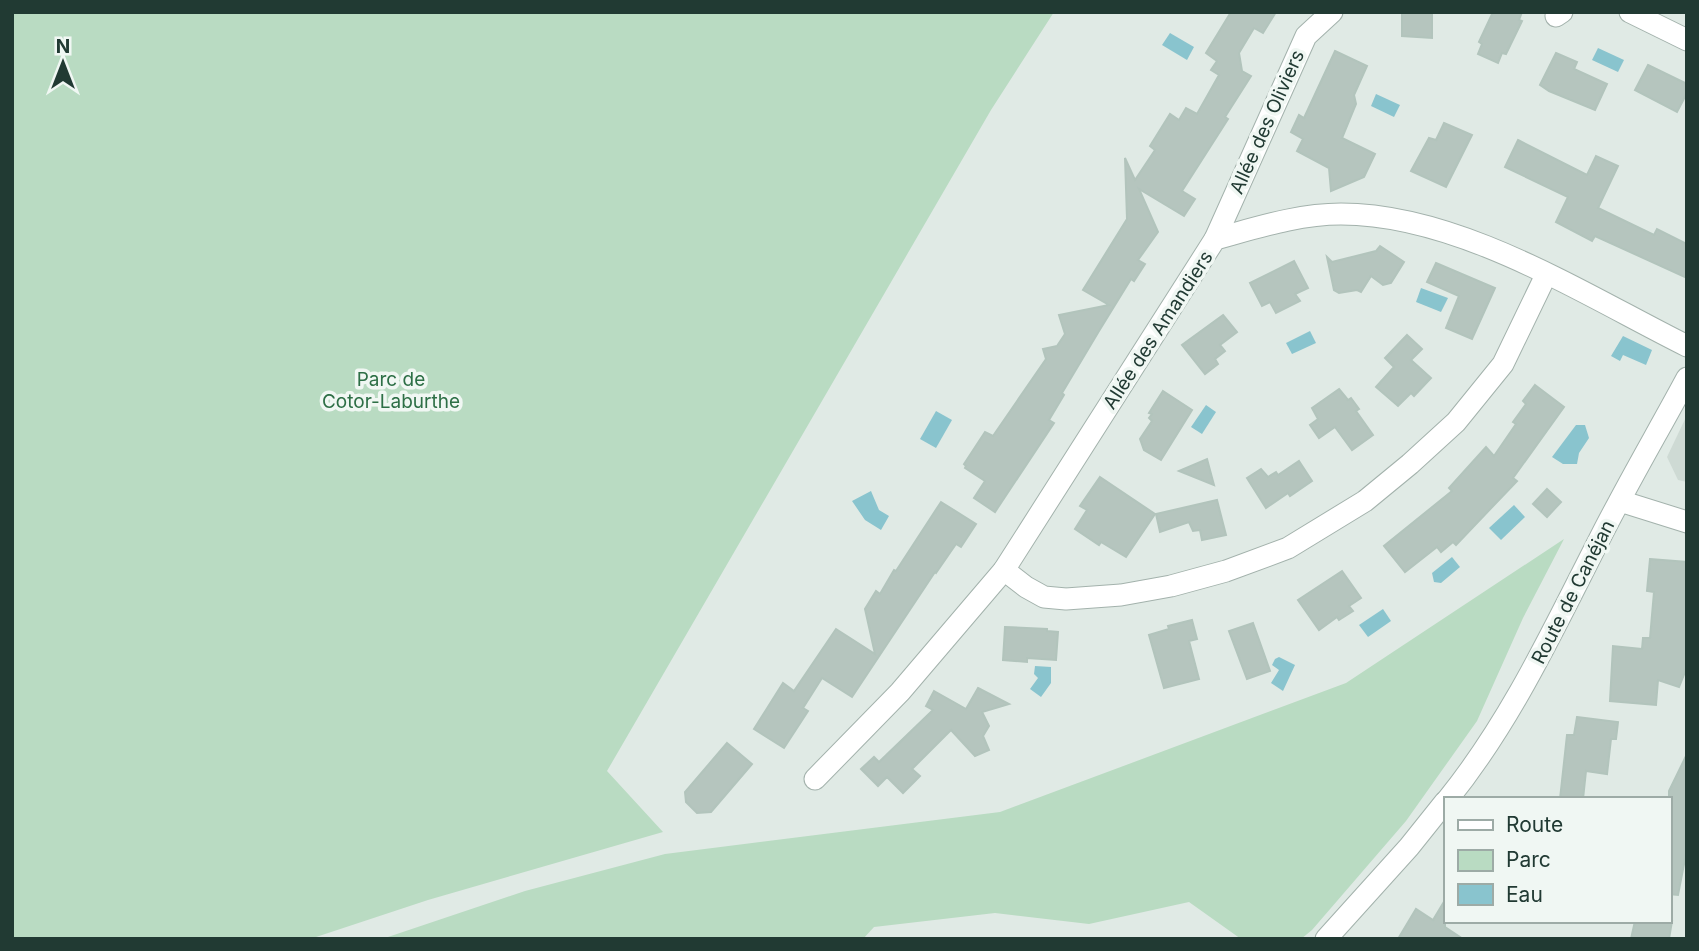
<svg xmlns="http://www.w3.org/2000/svg" width="1699" height="951" viewBox="0 0 1699 951" font-family="Inter,sans-serif">
<style>
.built{fill:#cedad4}
.green{fill:#b9dbc2}
.water{fill:#89c4ce}
.building{fill:#b5c5be;stroke:#b2c4bc;stroke-width:2}
.lines{fill:none;stroke-linecap:round;stroke-linejoin:round}
.minor-casing{stroke:#a3b2ac;stroke-width:23}
.minor{stroke:#fff;stroke-width:21}
.labels{text-anchor:middle;dominant-baseline:central;stroke-width:7;stroke-linejoin:round;paint-order:stroke}
.street-label{font-size:19px;fill:#213a33;stroke:#f0f7f3}
.park-label{font-size:19px;fill:#2d6f46;stroke:#f0f7f3}
</style>
<rect width="100%" height="100%" fill="#e0eae5"/>
<path class="built" d="M 1687,415 L 1687,482 L 1678,480 L 1667,457 Z"/>
<g class="green">
<path d="M 12,12 L 1054,12 L 991,110 L 607,771 L 663,832 L 428,900 L 310,939 L 12,939 Z"/>
<path d="M 1564,539 L 1523,618 L 1477,721 L 1406,821 L 1312,930 L 1301,939 L 1241,939 L 1189,902 L 1089,924 L 995,913 L 874,927 L 863,939 L 382,939 L 525,891 L 665,854 L 1000,812 L 1346,683 Z"/>
</g>
<g class="water">
<path d="M 1170,33 L 1194,47 L 1187,60 L 1162,45 Z"/>
<path d="M 1598,48 L 1624,60 L 1618,72 L 1592,60 Z"/>
<path d="M 1376,94 L 1400,105 L 1394,117 L 1371,106 Z"/>
<path d="M 1421,288 L 1448,298 L 1441,312 L 1416,302 Z"/>
<path d="M 1310,331 L 1316,343 L 1292,354 L 1286,343 Z"/>
<path d="M 1623,336 L 1652,350 L 1646,365 L 1623,355 L 1620,361 L 1611,356 Z"/>
<path d="M 1206,405 L 1216,412 L 1202,434 L 1191,427 Z"/>
<path d="M 936,411 L 952,420 L 936,448 L 920,439 Z"/>
<path d="M 1576,425 L 1585,425 L 1589,438 L 1579,453 L 1577,464 L 1563,464 L 1552,457 Z"/>
<path d="M 871,491 L 879,510 L 889,516 L 881,530 L 865,520 L 852,501 Z"/>
<path d="M 1514,505 L 1525,517 L 1501,540 L 1489,528 Z"/>
<path d="M 1452,557 L 1460,567 L 1441,583 L 1434,582 L 1432,573 Z"/>
<path d="M 1383,609 L 1391,621 L 1368,637 L 1359,625 Z"/>
<path d="M 1279,657 L 1295,665 L 1283,691 L 1271,683 L 1279,670 L 1272,665 L 1275,659 Z"/>
<path d="M 1035,666 L 1051,667 L 1051,683 L 1041,697 L 1030,689 L 1038,678 L 1034,674 Z"/>
</g>
<g class="building">
<path d="M 1231,12 L 1276,12 L 1263,33 L 1254,28 L 1239,53 L 1242,71 L 1251,76 L 1225,117 L 1228,119 L 1182,191 L 1195,199 L 1184,216 L 1139,189 L 1158,232 L 1138,260 L 1145,264 L 1134,281 L 1131,279 L 1099,331 L 1062,393 L 1064,395 L 1049,420 L 1054,423 L 995,512 L 974,498 L 985,481 L 965,468 L 966,466 L 964,464 L 985,432 L 993,436 L 1046,359 L 1043,349 L 1057,346 L 1065,334 L 1059,315 L 1109,305 L 1083,290 L 1127,219 L 1125,158 L 1135,180 L 1155,150 L 1150,146 L 1170,114 L 1179,120 L 1186,108 L 1197,114 L 1219,75 L 1211,70 L 1217,61 L 1206,53 Z"/>
<path d="M 1402,12 L 1432,12 L 1432,38 L 1402,36 Z"/>
<path d="M 1493,12 L 1522,12 L 1519,20 L 1522,21 L 1506,54 L 1502,53 L 1498,63 L 1478,54 L 1482,44 L 1479,42 Z"/>
<path d="M 1335,51 L 1367,66 L 1354,95 L 1356,104 L 1342,138 L 1375,154 L 1364,177 L 1331,191 L 1329,168 L 1297,151 L 1303,139 L 1291,132 L 1299,115 L 1304,118 Z"/>
<path d="M 1556,53 L 1577,62 L 1574,69 L 1607,84 L 1595,110 L 1549,91 L 1540,85 Z"/>
<path d="M 1648,65 L 1687,84 L 1687,93 L 1677,112 L 1635,90 Z"/>
<path d="M 1444,123 L 1472,135 L 1446,187 L 1411,171 L 1429,138 L 1436,140 Z"/>
<path d="M 1518,140 L 1587,175 L 1596,156 L 1618,166 L 1598,208 L 1654,235 L 1657,229 L 1687,244 L 1687,278 L 1595,236 L 1592,241 L 1556,222 L 1568,197 L 1505,167 Z"/>
<path d="M 1380,246 L 1404,262 L 1391,283 L 1383,285 L 1371,276 L 1361,292 L 1357,290 L 1339,293 L 1334,290 L 1327,257 L 1332,262 L 1376,251 Z"/>
<path d="M 1294,261 L 1308,288 L 1295,294 L 1300,301 L 1276,313 L 1270,302 L 1262,306 L 1250,283 Z"/>
<path d="M 1436,263 L 1495,288 L 1472,339 L 1446,328 L 1459,296 L 1427,282 Z"/>
<path d="M 1223,315 L 1237,332 L 1220,345 L 1225,351 L 1215,359 L 1218,364 L 1205,374 L 1182,345 Z"/>
<path d="M 1407,335 L 1422,349 L 1411,360 L 1431,378 L 1414,396 L 1411,393 L 1398,406 L 1376,387 L 1394,367 L 1385,358 Z"/>
<path d="M 1535,385 L 1564,407 L 1513,478 L 1517,481 L 1456,545 L 1453,542 L 1441,552 L 1437,547 L 1405,572 L 1384,546 L 1452,491 L 1449,488 L 1486,447 L 1494,456 L 1516,424 L 1513,422 L 1526,404 L 1523,401 Z"/>
<path d="M 1339,389 L 1348,400 L 1351,398 L 1359,409 L 1356,411 L 1373,435 L 1352,450 L 1335,427 L 1319,438 L 1310,425 L 1318,419 L 1312,408 Z"/>
<path d="M 1163,391 L 1192,410 L 1161,460 L 1144,450 L 1140,439 L 1152,421 L 1149,418 L 1152,414 L 1149,413 Z"/>
<path d="M 1207,459 L 1214,485 L 1179,471 Z"/>
<path d="M 1299,461 L 1312,481 L 1290,496 L 1288,493 L 1266,508 L 1247,478 L 1261,469 L 1268,477 L 1276,472 L 1278,475 Z"/>
<path d="M 1100,477 L 1155,514 L 1126,557 L 1101,542 L 1099,545 L 1075,529 L 1087,510 L 1080,506 Z"/>
<path d="M 1547,489 L 1561,502 L 1547,517 L 1533,504 Z"/>
<path d="M 1217,500 L 1226,535 L 1202,540 L 1200,530 L 1193,531 L 1189,522 L 1160,532 L 1156,514 Z"/>
<path d="M 941,502 L 976,524 L 961,547 L 956,544 L 936,573 L 935,572 L 852,697 L 822,678 L 803,708 L 808,711 L 784,748 L 754,729 L 783,683 L 794,691 L 836,629 L 875,654 L 865,609 L 876,591 L 880,594 L 894,570 L 896,571 Z"/>
<path d="M 1650,559 L 1687,562 L 1687,667 L 1679,687 L 1658,680 L 1656,705 L 1610,701 L 1613,646 L 1642,649 L 1643,638 L 1650,638 L 1654,592 L 1647,591 Z"/>
<path d="M 1342,571 L 1361,598 L 1349,606 L 1353,611 L 1339,620 L 1337,617 L 1319,630 L 1298,600 Z"/>
<path d="M 1192,620 L 1197,639 L 1189,641 L 1199,679 L 1164,688 L 1149,635 L 1169,629 L 1168,626 Z"/>
<path d="M 1253,623 L 1270,671 L 1247,679 L 1229,631 Z"/>
<path d="M 1005,627 L 1047,629 L 1047,631 L 1058,632 L 1056,660 L 1027,658 L 1027,662 L 1003,660 Z"/>
<path d="M 978,688 L 1009,704 L 982,712 L 989,726 L 983,736 L 989,750 L 975,756 L 951,730 L 912,769 L 920,776 L 903,793 L 887,777 L 878,786 L 861,769 L 874,757 L 879,762 L 933,710 L 926,706 L 934,691 L 966,709 Z"/>
<path d="M 1577,717 L 1618,722 L 1616,739 L 1611,739 L 1607,774 L 1586,771 L 1583,799 L 1560,799 L 1567,735 L 1574,735 Z"/>
<path d="M 727,743 L 752,764 L 711,812 L 697,813 L 686,802 L 685,792 Z"/>
<path d="M 1687,754 L 1687,849 L 1678,895 L 1669,894 L 1669,791 Z"/>
<path d="M 1445,900 L 1445,927 L 1463,939 L 1398,939 L 1416,909 L 1433,920 Z"/>
<path d="M 1635,921 L 1672,921 L 1669,939 L 1631,939 Z"/>
</g>
<g class="lines">
<g class="minor-casing">
<g id="minor">
<path d="M 1630,12 L 1687,40"/>
<path d="M 1556,16 L 1562,12"/>
<path d="M 1215,239 L 1306,36 L 1332,12"/>
<path d="M 1620,501 L 1687,522"/>
<path d="M 1004,570 L 1026,587 L 1044,597 L 1066,599 L 1121,595 L 1171,586 L 1226,571 L 1288,548 L 1365,501 L 1410,464 L 1456,422 L 1503,364 L 1546,275"/>
<path d="M 815,779 L 900,692 L 1004,570 L 1215,239 C 1256,228 1298,214 1341,214 C 1459,214 1583,294 1687,346"/>
<path d="M 1448,799 C 1511,721 1553,630 1598,542 C 1626,486 1658,432 1687,378"/>
<path d="M 1326,939 L 1409,847 L 1445,802"/>
</g>
</g>
<use href="#minor" class="minor"/>
</g>
<g class="labels">
<g class="street-label">
<text transform="translate(1267 122) rotate(-66)">Allée des Oliviers</text>
<text transform="translate(1158 330) rotate(-57)">Allée des Amandiers</text>
<text transform="translate(1573 592) rotate(-63)">Route de Canéjan</text>
</g>
<g class="park-label">
<text x="391" y="379">Parc de<tspan x="391" dy="22">Cotor-Laburthe</tspan></text>
</g>
</g>
<rect width="1699" height="951" fill="none" stroke="#213a33" stroke-width="28"/>
<rect x="1444" y="797" width="228" height="126" fill="#f0f7f3" stroke="#9daba6" stroke-width="2"/>
<rect x="1458" y="820" width="35" height="10" fill="#ffffff" stroke="#9daba6" stroke-width="2"/>
<text x="1506" y="832" font-size="21" fill="#213a33">Route</text>
<rect x="1458" y="850" width="35" height="21" fill="#b9dbc2" stroke="#9daba6" stroke-width="2"/>
<text x="1506" y="867" font-size="21" fill="#213a33">Parc</text>
<rect x="1458" y="884" width="35" height="21" fill="#89c4ce" stroke="#9daba6" stroke-width="2"/>
<text x="1506" y="902" font-size="21" fill="#213a33">Eau</text>
<g transform="translate(63 63)" stroke="#f0f7f3" stroke-width="5" paint-order="stroke">
<path d="M0-5L12 26L0 18L-12 26Z" fill="#213a33"/>
<text y="-10" font-size="19" font-weight="bold" text-anchor="middle" fill="#213a33">N</text>
</g>
</svg>
